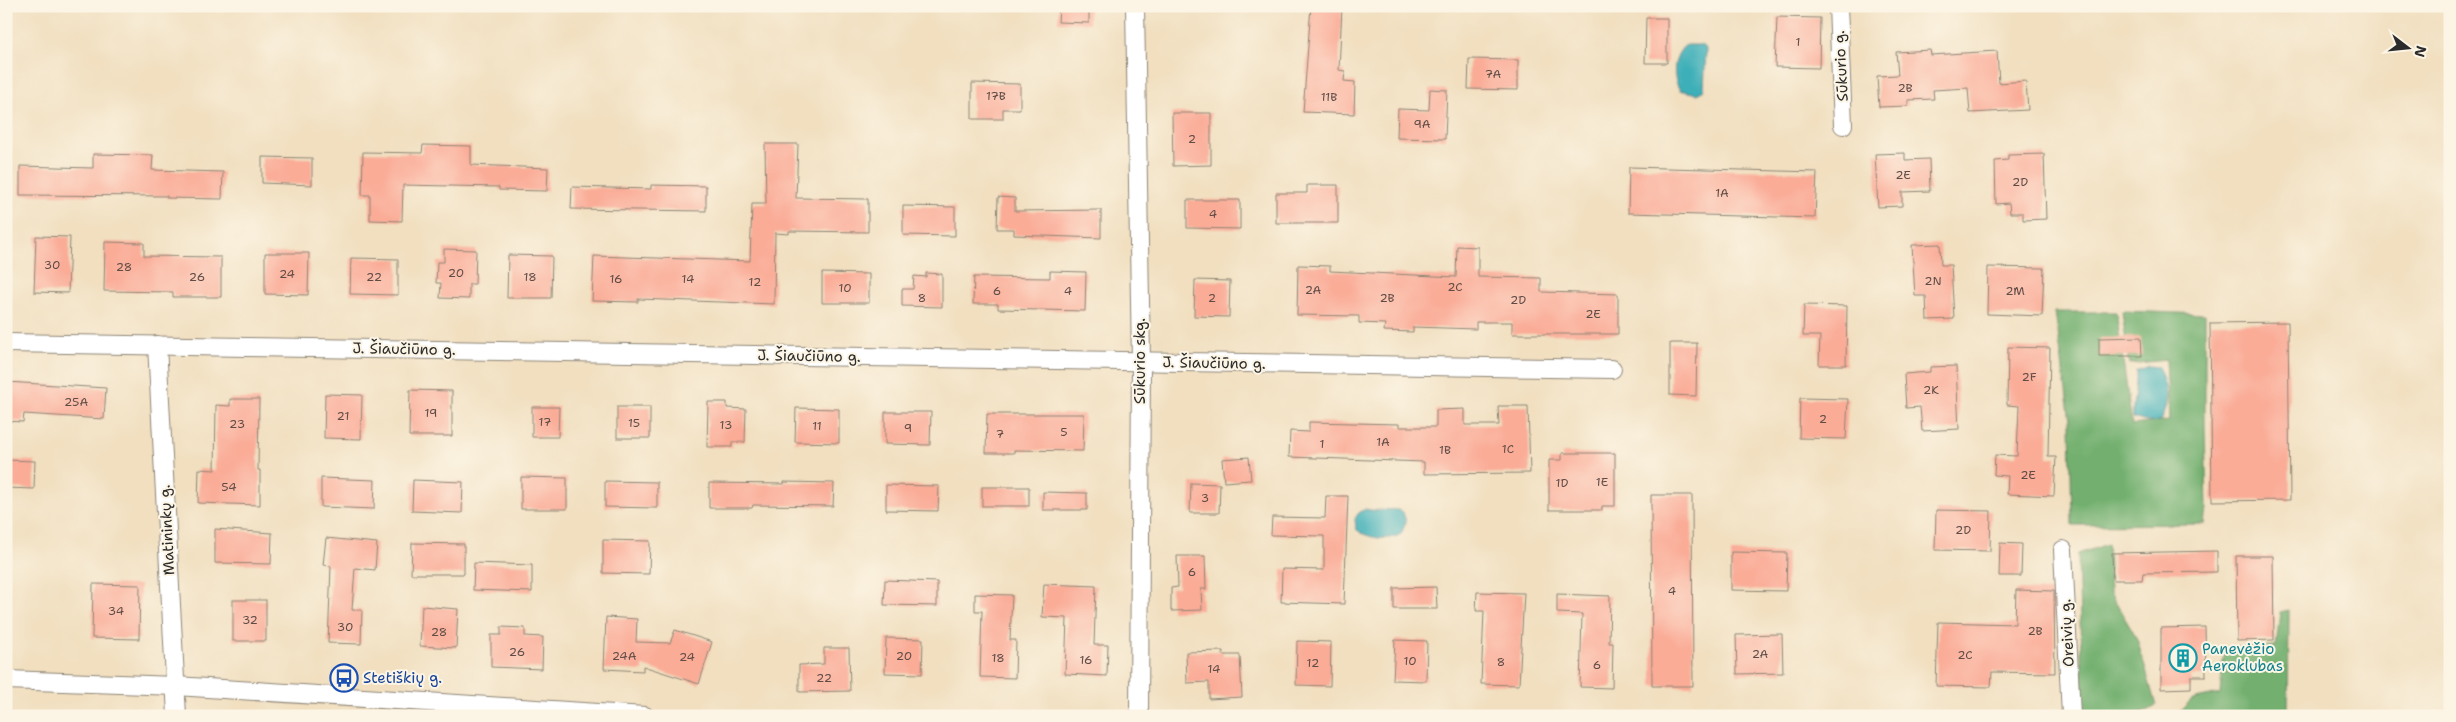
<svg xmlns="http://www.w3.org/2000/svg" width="2456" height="722" viewBox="0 0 2456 722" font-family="'Shantell Sans',sans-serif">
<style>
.forest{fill:#73b070;stroke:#4f6e4e}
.water{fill:#3eafb8;stroke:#346d72}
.building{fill:#faac97}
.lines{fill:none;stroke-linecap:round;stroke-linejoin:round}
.minor-casing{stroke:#8e8576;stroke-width:20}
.minor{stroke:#fff;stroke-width:18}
.labels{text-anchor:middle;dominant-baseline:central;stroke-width:4;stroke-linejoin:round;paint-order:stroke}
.number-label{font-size:12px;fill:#5f4b46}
.street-label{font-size:15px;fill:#2b2b2b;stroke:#fcf5e5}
.culture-label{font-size:15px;fill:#0d838f;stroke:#fcf5e5;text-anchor:start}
.transit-label{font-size:15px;fill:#164399;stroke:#fcf5e5;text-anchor:start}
</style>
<rect width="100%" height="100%" fill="#fcf5e5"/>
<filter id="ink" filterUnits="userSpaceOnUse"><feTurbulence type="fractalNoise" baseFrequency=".02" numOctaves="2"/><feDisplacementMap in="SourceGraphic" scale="10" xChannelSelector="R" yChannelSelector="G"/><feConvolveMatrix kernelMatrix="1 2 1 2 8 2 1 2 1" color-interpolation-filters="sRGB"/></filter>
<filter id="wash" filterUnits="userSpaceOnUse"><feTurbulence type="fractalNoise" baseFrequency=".0096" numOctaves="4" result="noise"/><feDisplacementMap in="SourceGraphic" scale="20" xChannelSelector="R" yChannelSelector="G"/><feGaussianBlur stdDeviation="1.12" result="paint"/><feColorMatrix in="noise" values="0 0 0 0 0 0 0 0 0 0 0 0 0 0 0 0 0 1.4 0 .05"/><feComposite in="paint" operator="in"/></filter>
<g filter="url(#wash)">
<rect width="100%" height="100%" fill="#f1dfc0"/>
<g class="forest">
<path d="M 2122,311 L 2205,314 L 2205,428 L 2207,508 L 2205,524 L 2072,525 L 2070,420 L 2055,312 L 2116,312 L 2132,425 L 2169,421 L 2166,360 L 2129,364 Z"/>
<path d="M 2108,544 L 2110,593 L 2137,639 L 2156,706 L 2138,716 L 2083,716 L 2078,554 Z"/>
<path d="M 2289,610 L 2288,716 L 2175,716 L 2191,700 L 2220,694 L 2224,648 L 2276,646 L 2280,612 Z"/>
</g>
<g class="water">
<path d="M 1686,45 L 1701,45 L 1706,49 L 1704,90 L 1697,94 L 1680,90 C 1671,77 1673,54 1686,45 Z"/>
<path d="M 2148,366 L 2158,367 C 2166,384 2171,405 2159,422 L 2147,422 L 2133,418 C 2132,401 2137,387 2136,371 Z"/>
<path d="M 1366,509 C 1378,513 1392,506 1403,512 L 1406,522 L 1401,534 C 1389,542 1366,538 1356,529 L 1355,519 L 1359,512 Z"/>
</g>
<g id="blocks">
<g class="building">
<path d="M 1059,6 L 1089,6 L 1089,23 L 1058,22 Z"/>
<path d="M 1311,6 L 1342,6 L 1339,70 L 1345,71 L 1344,81 L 1355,82 L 1354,114 L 1303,112 Z"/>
<path d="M 1777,17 L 1820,18 L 1819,68 L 1775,67 Z"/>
<path d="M 1646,18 L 1667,18 L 1667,63 L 1645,63 Z"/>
<path d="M 1930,50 L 1931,55 L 1997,51 L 1999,83 L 2026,81 L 2028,110 L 1970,113 L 1968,88 L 1933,90 L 1934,99 L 1908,100 L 1908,106 L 1879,107 L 1877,76 L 1898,75 L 1896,52 Z"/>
<path d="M 1469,59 L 1518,60 L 1518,90 L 1468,89 Z"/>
<path d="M 972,83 L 1020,84 L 1020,109 L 1003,109 L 1003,119 L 972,119 Z"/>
<path d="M 1430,89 L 1447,90 L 1445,139 L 1397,138 L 1398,109 L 1429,110 Z"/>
<path d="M 1172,113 L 1211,113 L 1211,165 L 1173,166 Z"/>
<path d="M 765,144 L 798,144 L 796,198 L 868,199 L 868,232 L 789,231 L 789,234 L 775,233 L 774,304 L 638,299 L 638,302 L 592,301 L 594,256 L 750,261 L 752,204 L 766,204 Z"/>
<path d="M 423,145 L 471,146 L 471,165 L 548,168 L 547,191 L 499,190 L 499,187 L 403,185 L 402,221 L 370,220 L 370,195 L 362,195 L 363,152 L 422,153 Z"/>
<path d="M 1905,153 L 1905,160 L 1929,159 L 1930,191 L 1902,192 L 1902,206 L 1878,207 L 1875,154 Z"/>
<path d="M 93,154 L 153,155 L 152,170 L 223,172 L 222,199 L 167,198 L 167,196 L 20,195 L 20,166 L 93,168 Z"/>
<path d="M 2044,154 L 2046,219 L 2023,220 L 2023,213 L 2010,213 L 2009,203 L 1996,204 L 1995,161 L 2008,160 L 2008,155 Z"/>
<path d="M 262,157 L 312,158 L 312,185 L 262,183 Z"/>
<path d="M 1629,167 L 1817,172 L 1815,218 L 1628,213 Z"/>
<path d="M 651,185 L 706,186 L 706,211 L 571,209 L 572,187 L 651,189 Z"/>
<path d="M 1307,185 L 1338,185 L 1338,223 L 1276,223 L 1276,193 L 1307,193 Z"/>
<path d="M 998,197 L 1015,198 L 1015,211 L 1101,210 L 1101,238 L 1014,235 L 1014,229 L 997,229 Z"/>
<path d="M 1187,200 L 1240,200 L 1240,229 L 1187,228 Z"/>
<path d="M 903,206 L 955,207 L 955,236 L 903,235 Z"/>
<path d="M 36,236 L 70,237 L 68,293 L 34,292 Z"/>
<path d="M 105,242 L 144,243 L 144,256 L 221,257 L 221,297 L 173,297 L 173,292 L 104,291 Z"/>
<path d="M 1940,244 L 1941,265 L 1951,265 L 1954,319 L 1927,320 L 1926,296 L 1915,296 L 1912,245 Z"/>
<path d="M 1457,246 L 1478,247 L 1478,277 L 1541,278 L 1541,292 L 1618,294 L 1618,334 L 1512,334 L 1512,322 L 1476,322 L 1476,329 L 1413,327 L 1413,332 L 1384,331 L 1385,324 L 1359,323 L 1359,316 L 1297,315 L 1298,265 L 1330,266 L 1330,271 L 1456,277 Z"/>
<path d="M 444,249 L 476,250 L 475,284 L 469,284 L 469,299 L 440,298 L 441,283 L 436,283 L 437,262 L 444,262 Z"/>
<path d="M 265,253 L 309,253 L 308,295 L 265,294 Z"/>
<path d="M 508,255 L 552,256 L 551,298 L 507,298 Z"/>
<path d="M 351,258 L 398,259 L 398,295 L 350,294 Z"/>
<path d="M 1988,267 L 2044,268 L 2042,316 L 1987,314 Z"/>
<path d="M 1050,271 L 1086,272 L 1085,311 L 998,309 L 998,304 L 973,304 L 974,277 L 1050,278 Z"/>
<path d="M 822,273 L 869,274 L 869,303 L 822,303 Z"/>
<path d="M 926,273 L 942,274 L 942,307 L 902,306 L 902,289 L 913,289 L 914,276 L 926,277 Z"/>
<path d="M 1195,280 L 1230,281 L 1229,317 L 1194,316 Z"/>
<path d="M 1804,305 L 1847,306 L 1846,365 L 1819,365 L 1820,336 L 1803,336 Z"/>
<path d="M 2288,322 L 2290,500 L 2212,501 L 2210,323 Z"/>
<path d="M 2141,337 L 2142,356 L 2099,356 L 2099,338 Z"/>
<path d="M 1670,343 L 1697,343 L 1696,396 L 1670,395 Z"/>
<path d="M 2008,347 L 2050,348 L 2048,457 L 2056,457 L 2054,496 L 2007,494 L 2008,476 L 1994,475 L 1995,455 L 2017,456 L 2019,406 L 2007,405 Z"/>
<path d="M 1956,366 L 1959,429 L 1922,431 L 1920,407 L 1906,408 L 1904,374 L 1930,372 L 1930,367 Z"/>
<path d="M 6,382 L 106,388 L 104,419 L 24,414 L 23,422 L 6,421 Z"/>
<path d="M 410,390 L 452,391 L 452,436 L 409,436 Z"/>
<path d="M 325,394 L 362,395 L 361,439 L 324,438 Z"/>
<path d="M 1800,398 L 1848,399 L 1846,439 L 1799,438 Z"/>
<path d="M 230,399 L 259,399 L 258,470 L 260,470 L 260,505 L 198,503 L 199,469 L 215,470 L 216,405 L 230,406 Z"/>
<path d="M 708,402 L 727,402 L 727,408 L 746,409 L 745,442 L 732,442 L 732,447 L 707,447 Z"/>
<path d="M 1498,406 L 1528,406 L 1530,473 L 1424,474 L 1424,462 L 1289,457 L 1290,431 L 1309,432 L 1309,422 L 1399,424 L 1399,427 L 1436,427 L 1436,410 L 1465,409 L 1465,425 L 1499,425 Z"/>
<path d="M 532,407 L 559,407 L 558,437 L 532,437 Z"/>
<rect x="617" y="407" width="33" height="31"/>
<path d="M 796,408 L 839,409 L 839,443 L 795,442 Z"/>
<path d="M 885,412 L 931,412 L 930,445 L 885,444 Z"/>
<path d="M 987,414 L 1084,414 L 1083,451 L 1014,450 L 1014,453 L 986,453 Z"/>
<path d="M 1562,453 L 1615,453 L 1615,506 L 1602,506 L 1602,510 L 1549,510 L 1549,460 L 1562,460 Z"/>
<path d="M 1249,457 L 1251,480 L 1224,482 L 1222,459 Z"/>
<path d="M 6,460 L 35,461 L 34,489 L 6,488 Z"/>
<path d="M 521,477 L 567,478 L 567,509 L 521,509 Z"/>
<path d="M 321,478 L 375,480 L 374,509 L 321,507 Z"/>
<path d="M 413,480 L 463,482 L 462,513 L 412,511 Z"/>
<path d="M 605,481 L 657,482 L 657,508 L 605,507 Z"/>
<path d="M 784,482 L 834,483 L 833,506 L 753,505 L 752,508 L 709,508 L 709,483 L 784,484 Z"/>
<path d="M 1191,483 L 1220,484 L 1219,513 L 1190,513 Z"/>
<path d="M 886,485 L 939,486 L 938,511 L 886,510 Z"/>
<rect x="982" y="487" width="47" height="19"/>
<path d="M 1043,492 L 1087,493 L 1087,510 L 1043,510 Z"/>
<path d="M 1651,495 L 1692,495 L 1693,686 L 1652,686 Z"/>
<path d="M 1326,496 L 1348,496 L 1344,604 L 1281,602 L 1282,569 L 1324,570 L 1324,536 L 1271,535 L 1272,517 L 1325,518 Z"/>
<path d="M 1936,510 L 1991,511 L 1990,551 L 1935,550 Z"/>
<path d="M 215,529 L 272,533 L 271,564 L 215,563 Z"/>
<path d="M 326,538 L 377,543 L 375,570 L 355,568 L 352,610 L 362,610 L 361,644 L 328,643 L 331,566 L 323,565 Z"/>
<path d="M 603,540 L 650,541 L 649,574 L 603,573 Z"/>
<path d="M 412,543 L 464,544 L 464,574 L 411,574 Z"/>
<path d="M 2000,543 L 2022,544 L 2021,576 L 1999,576 Z"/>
<path d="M 2217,551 L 2217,572 L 2143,573 L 2142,580 L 2113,580 L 2112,553 Z"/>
<path d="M 1731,552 L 1787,553 L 1786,591 L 1731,590 Z"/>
<path d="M 1177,556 L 1205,556 L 1206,589 L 1201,589 L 1202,610 L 1171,611 L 1171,588 L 1178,587 Z"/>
<path d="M 2236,556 L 2273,556 L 2274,640 L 2237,641 Z"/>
<path d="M 474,563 L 532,565 L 532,592 L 473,590 Z"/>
<path d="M 885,580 L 937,582 L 937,606 L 884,605 Z"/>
<path d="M 93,584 L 140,585 L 139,639 L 92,638 Z"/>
<path d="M 1044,584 L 1096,586 L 1094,645 L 1108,645 L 1107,676 L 1065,674 L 1067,618 L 1042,617 Z"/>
<path d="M 1436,587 L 1437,609 L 1394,609 L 1394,588 Z"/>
<path d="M 2016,590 L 2054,591 L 2055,673 L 1992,672 L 1991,687 L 1936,686 L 1938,622 L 2015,624 Z"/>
<path d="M 1477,592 L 1524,593 L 1519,685 L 1481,684 L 1484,611 L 1476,611 Z"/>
<path d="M 975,594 L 1012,595 L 1010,640 L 1016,640 L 1015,678 L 980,677 L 982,611 L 975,611 Z"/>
<path d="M 1557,594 L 1610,596 L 1609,643 L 1613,643 L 1612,688 L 1580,687 L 1582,614 L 1557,613 Z"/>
<rect x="233" y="600" width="33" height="41"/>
<path d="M 422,606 L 458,609 L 456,648 L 420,646 Z"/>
<path d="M 606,617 L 637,619 L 636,642 L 670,643 L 675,630 L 712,642 L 699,684 L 643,666 L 643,671 L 604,669 Z"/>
<path d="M 501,627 L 525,628 L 525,636 L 543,637 L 542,669 L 491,667 L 491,635 L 501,635 Z"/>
<path d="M 2205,627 L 2206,676 L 2191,676 L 2191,688 L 2161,689 L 2161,628 Z"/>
<path d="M 1782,634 L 1783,673 L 1737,674 L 1736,635 Z"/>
<path d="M 886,638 L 923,639 L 922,674 L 885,673 Z"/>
<path d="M 1395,640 L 1427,641 L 1426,681 L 1393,680 Z"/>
<path d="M 1297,641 L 1331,642 L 1330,686 L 1296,685 Z"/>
<path d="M 824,648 L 849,648 L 850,691 L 799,692 L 799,665 L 824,664 Z"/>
<path d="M 1223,651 L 1223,655 L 1240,655 L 1242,697 L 1209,699 L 1209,682 L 1187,683 L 1186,652 Z"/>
</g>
</g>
</g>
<g filter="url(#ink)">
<use href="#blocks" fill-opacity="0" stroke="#8e8576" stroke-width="1"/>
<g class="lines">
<g class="minor-casing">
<g id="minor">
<path d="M 1135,6 L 1141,361 L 1139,716"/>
<path d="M 1838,6 L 1843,125"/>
<path d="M 6,343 L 1612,369"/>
<path d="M 157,345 L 177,716"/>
<path d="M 2063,550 L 2071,716"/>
<path d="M 6,680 L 176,686 L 645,716"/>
</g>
</g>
<use href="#minor" class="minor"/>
</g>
</g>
<defs>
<g id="building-ring" transform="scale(1.4375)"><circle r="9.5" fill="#fcf5e5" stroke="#0f9aa8" stroke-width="1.5"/><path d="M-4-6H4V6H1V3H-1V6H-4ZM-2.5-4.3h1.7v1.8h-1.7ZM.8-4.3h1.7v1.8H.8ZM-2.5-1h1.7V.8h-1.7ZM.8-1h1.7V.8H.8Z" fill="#0f9aa8"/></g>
<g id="bus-ring" transform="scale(1.4375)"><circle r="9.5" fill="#fcf5e5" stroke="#1a4fb4" stroke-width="1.5"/><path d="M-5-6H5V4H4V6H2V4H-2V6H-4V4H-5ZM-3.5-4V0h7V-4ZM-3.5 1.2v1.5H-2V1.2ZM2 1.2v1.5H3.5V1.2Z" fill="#1a4fb4"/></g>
</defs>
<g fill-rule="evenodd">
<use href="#building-ring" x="2183" y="658"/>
<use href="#bus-ring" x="344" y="678"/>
</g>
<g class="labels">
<g class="number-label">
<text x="1798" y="42">1</text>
<text x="1493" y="74">7A</text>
<text x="1905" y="88">2B</text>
<text x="996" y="96">17B</text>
<text x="1329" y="97">11B</text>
<text x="1422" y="124">9A</text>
<text x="1192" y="139">2</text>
<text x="1903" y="175">2E</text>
<text x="2020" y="182">2D</text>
<text x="1722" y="193">1A</text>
<text x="1213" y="214">4</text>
<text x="52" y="265">30</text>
<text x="124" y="267">28</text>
<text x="456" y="273">20</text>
<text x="287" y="274">24</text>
<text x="197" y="277">26</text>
<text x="374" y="277">22</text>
<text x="530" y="277">18</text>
<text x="616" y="279">16</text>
<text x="688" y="279">14</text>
<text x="1933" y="281">2N</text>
<text x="755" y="282">12</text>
<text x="1455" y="287">2C</text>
<text x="845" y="288">10</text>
<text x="1313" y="290">2A</text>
<text x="997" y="291">6</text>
<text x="1068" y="291">4</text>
<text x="2015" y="291">2M</text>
<text x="922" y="298">8</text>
<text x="1212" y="298">2</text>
<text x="1387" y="298">2B</text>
<text x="1518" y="300">2D</text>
<text x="1593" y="314">2E</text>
<text x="2029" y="377">2F</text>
<text x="1931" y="390">2K</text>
<text x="76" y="402">25A</text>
<text x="431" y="413">19</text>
<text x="343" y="416">21</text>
<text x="1823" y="419">2</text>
<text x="545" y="422">17</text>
<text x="634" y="423">15</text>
<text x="237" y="424">23</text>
<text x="726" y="425">13</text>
<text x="817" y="426">11</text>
<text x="908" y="428">9</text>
<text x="1064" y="432">5</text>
<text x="1000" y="434">7</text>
<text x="1383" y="442">1A</text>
<text x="1322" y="444">1</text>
<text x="1508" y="449">1C</text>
<text x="1445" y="450">1B</text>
<text x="2028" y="475">2E</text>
<text x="1602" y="482">1E</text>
<text x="1562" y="483">1D</text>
<text x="229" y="487">54</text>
<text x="1205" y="498">3</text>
<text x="1963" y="530">2D</text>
<text x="1192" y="572">6</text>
<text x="1672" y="591">4</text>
<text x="116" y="611">34</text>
<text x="250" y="620">32</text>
<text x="345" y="627">30</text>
<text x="2035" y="631">2B</text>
<text x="439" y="632">28</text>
<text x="517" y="652">26</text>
<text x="1760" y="654">2A</text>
<text x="1965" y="655">2C</text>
<text x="624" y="656">24A</text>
<text x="904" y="656">20</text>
<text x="687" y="657">24</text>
<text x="998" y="658">18</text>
<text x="1086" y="660">16</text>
<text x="1410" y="661">10</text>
<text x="1501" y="662">8</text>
<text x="1313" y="663">12</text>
<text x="1597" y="665">6</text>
<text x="1214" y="669">14</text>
<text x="824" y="678">22</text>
</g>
<g class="street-label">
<text transform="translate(1841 66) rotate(-93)">Sūkurio g.</text>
<text transform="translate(404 349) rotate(1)">J. Šiaučiūno g.</text>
<text transform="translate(809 356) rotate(1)">J. Šiaučiūno g.</text>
<text transform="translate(1140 361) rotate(-90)">Sūkurio skg.</text>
<text transform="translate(1214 363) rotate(1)">J. Šiaučiūno g.</text>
<text transform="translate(167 530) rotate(-93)">Matininkų g.</text>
<text transform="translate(2067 633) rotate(-93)">Oreivių g.</text>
</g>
<g class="culture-label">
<text x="2202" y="649">Panevėžio<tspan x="2202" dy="17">Aeroklubas</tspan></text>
</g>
<g class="transit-label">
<text x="363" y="678">Stetiškių g.</text>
</g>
</g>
<rect width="2456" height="722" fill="none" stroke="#fcf5e5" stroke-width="25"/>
<g transform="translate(2408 48) rotate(106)" stroke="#fcf5e5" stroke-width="4" paint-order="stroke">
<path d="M0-4L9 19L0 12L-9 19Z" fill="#2b2b2b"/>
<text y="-8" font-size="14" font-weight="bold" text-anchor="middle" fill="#2b2b2b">N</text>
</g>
</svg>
